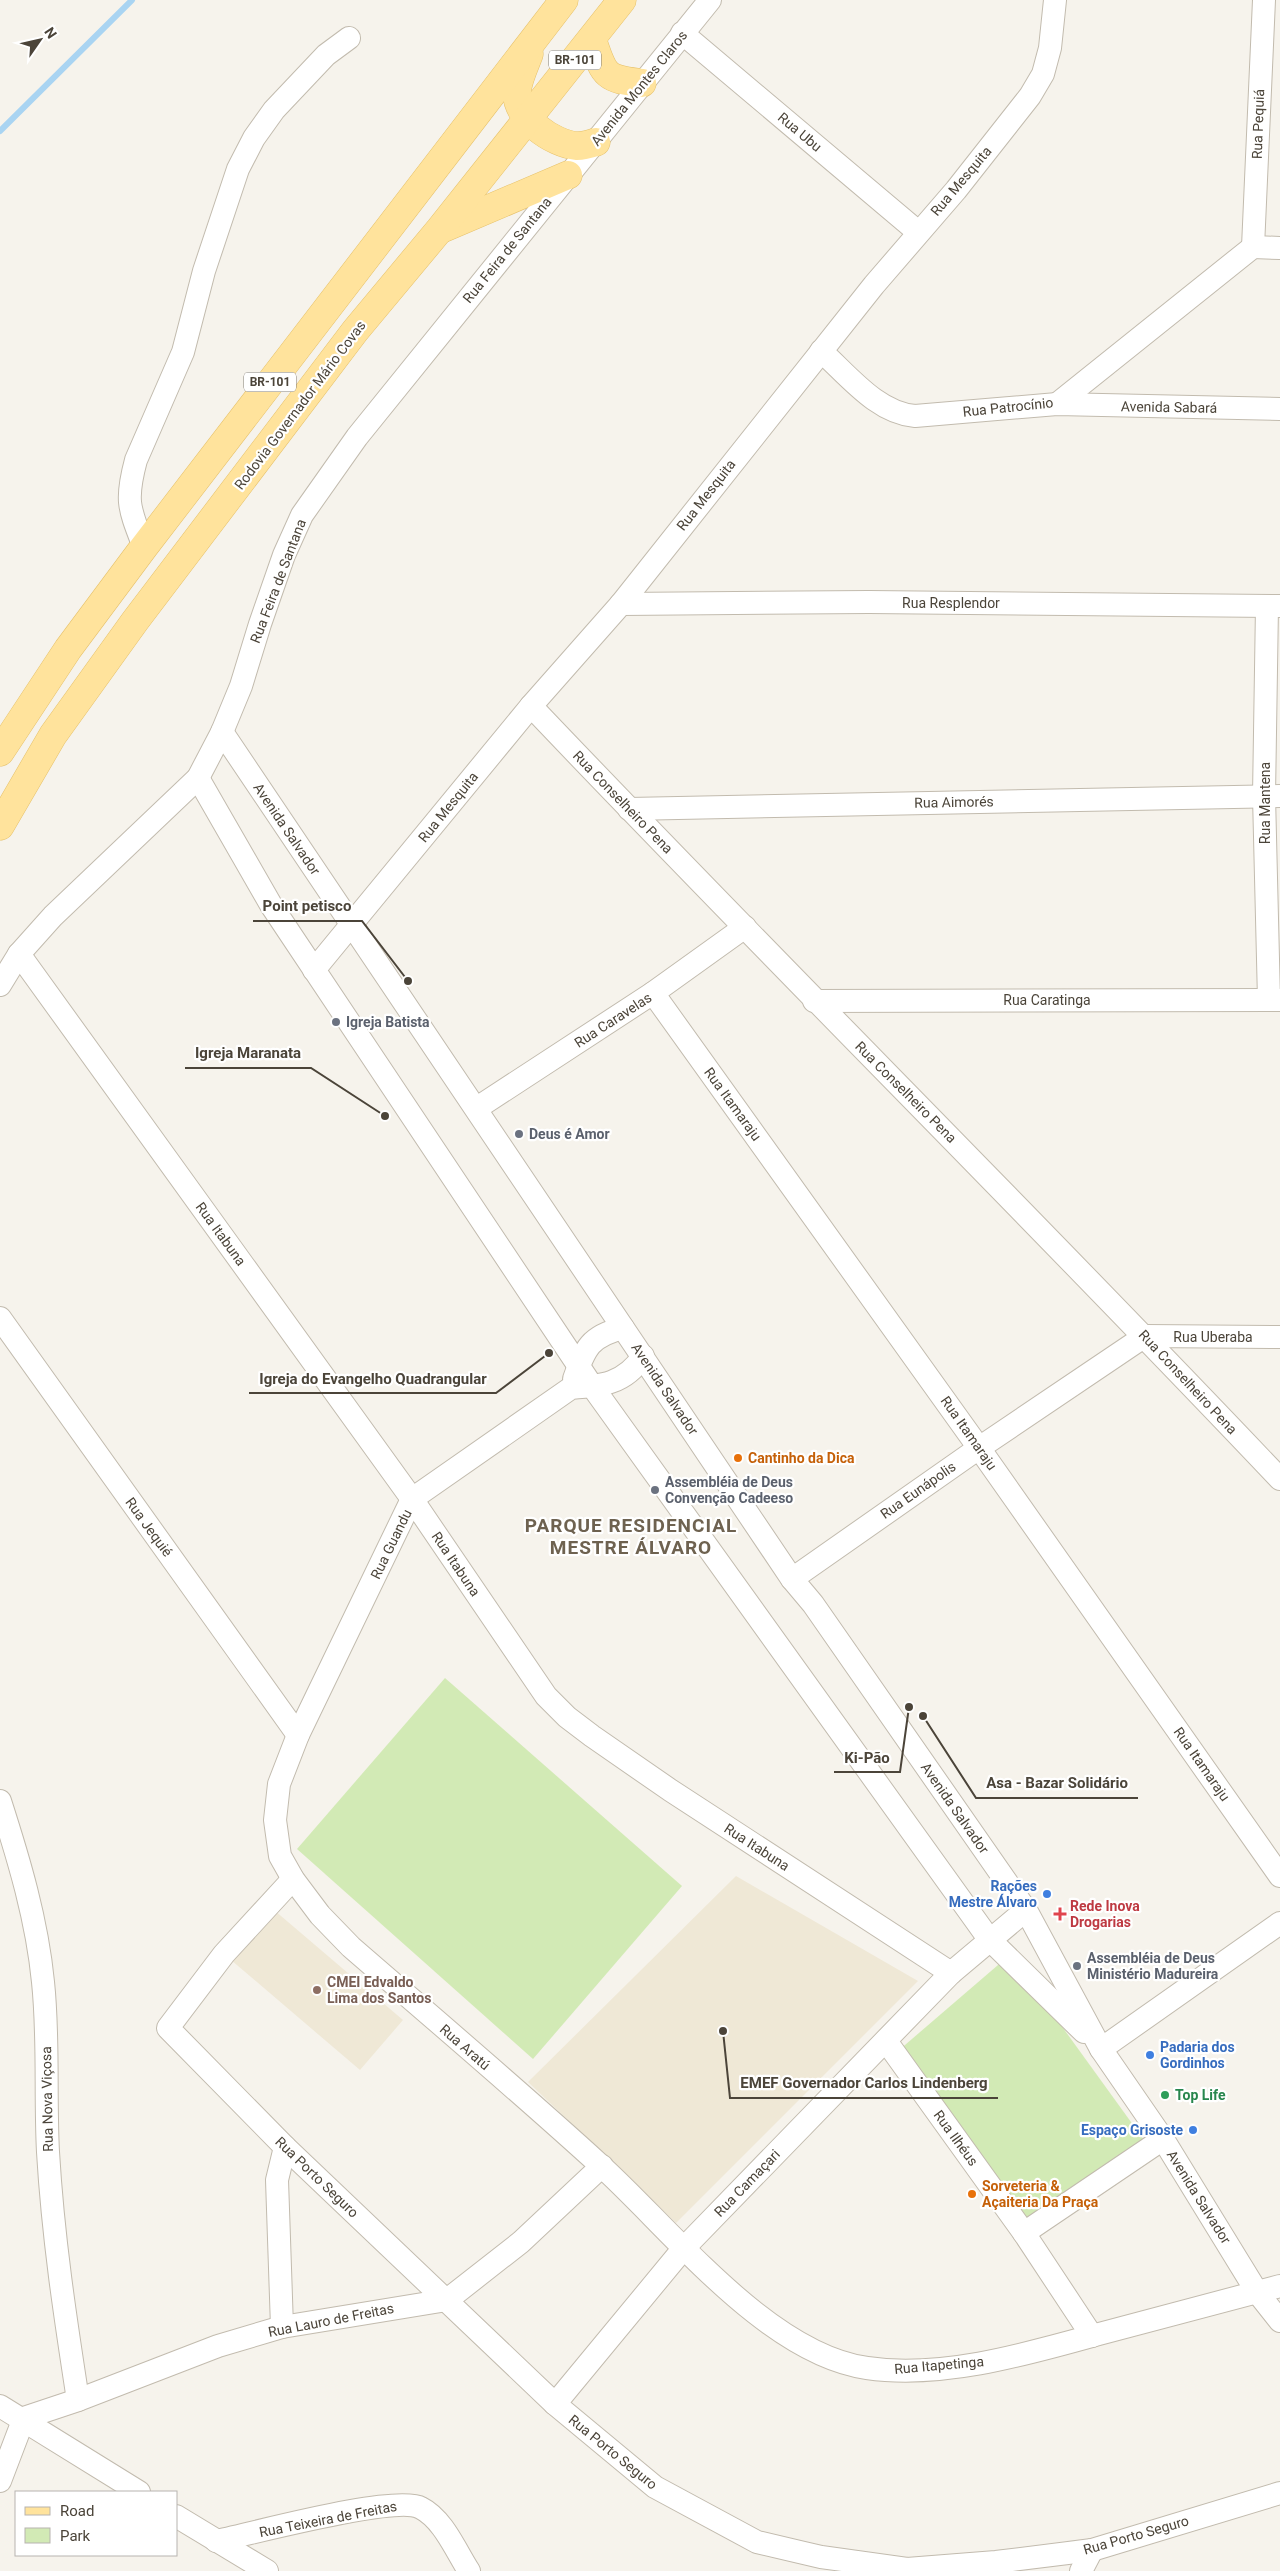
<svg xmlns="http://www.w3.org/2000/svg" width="1280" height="2571" viewBox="0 0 1280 2571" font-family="Roboto,sans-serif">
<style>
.education{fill:#efe8d6}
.green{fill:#d2eab5}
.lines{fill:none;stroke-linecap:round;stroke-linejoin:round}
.stream{stroke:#a9d4f2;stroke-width:6}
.minor-casing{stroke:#c2bbae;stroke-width:24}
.major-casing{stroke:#e6c16a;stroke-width:29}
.minor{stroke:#fff;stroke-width:22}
.major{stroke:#ffe39c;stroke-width:28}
.worship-dot{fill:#6b7280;stroke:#fff;stroke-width:2}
.food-dot{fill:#e8710a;stroke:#fff;stroke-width:2}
.shop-dot{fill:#3f7fe0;stroke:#fff;stroke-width:2}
.health-dot{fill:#e0444e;stroke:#fff;stroke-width:2}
.education-dot{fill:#8d6e63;stroke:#fff;stroke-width:2}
.leisure-dot{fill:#2e9e5b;stroke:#fff;stroke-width:2}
.labels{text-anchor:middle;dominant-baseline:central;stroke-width:4.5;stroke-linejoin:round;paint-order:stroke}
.shield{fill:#fff;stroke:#817c74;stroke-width:1}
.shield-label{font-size:12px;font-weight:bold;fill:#4b4439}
.street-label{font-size:14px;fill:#4b4439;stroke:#fff}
.worship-label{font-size:14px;font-weight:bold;fill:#5b616d;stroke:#fff;text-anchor:start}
.food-label{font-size:14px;font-weight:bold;fill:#c56008;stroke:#fff;text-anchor:start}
.shop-label{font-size:14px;font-weight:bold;fill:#366cbe;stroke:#fff;text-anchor:end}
.health-label{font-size:14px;font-weight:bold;fill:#be3a42;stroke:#fff;text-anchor:start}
.education-label{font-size:14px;font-weight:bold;fill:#785e54;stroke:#fff;text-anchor:start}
.leisure-label{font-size:14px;font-weight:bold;fill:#27864d;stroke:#fff;text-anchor:start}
.district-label{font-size:19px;font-weight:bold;letter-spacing:1px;fill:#6e6250;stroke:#fff}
.leader{fill:none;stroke:#4b4439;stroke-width:2}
.callout-dot{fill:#4b4439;stroke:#fff;stroke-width:2}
.callout-label{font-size:15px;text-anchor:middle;font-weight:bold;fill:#4b4439;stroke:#fff;stroke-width:4.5;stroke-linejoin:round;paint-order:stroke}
</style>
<rect width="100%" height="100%" fill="#f6f3ec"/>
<g class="education">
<path d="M 736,1876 L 918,1981 L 676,2223 L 528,2082 Z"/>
<path d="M 274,1910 L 403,2020 L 360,2070 L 231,1960 Z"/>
</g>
<g class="green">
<path d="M 445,1678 L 682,1886 L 533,2059 L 297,1849 Z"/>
<path d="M 1005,1959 L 1024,1974 L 1144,2140 L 1023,2224 L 898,2051 Z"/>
</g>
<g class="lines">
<path class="stream" d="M 0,131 L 132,0"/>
<g class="minor-casing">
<g id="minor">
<path d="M 682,33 L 918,232"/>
<path d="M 1253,247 L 1264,0"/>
<path d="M 1253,247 L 1280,248"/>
<path d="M 821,351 C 848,375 877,413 915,416 L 1057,404 L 1280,409"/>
<path d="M 1057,404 L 1253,247"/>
<path d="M 144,547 C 129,508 125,501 136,460 L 183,352 L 204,271 L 238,169 L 254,138 L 274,110 L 326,55 L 349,38"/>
<path d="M 621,604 L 869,602 L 1280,606"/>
<path d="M 1267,606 L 1264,796 L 1269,1000"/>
<path d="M 531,706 C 778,966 1033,1218 1280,1479"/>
<path d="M 222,732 L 792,1579 L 813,1604 L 1026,1910 L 1101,2049 L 1163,2139 L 1257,2292 L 1280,2321"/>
<path d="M 198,778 L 271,905 L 592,1386 L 989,1939 L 1084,2032"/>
<path d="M 629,809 L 1280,796"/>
<path d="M 19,954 L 412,1499 L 546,1696 L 567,1717 L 592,1736 L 670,1790 L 951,1973 L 1026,1910"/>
<path d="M 314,970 L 531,706 L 621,604 L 874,285 L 956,190 L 1030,96 L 1043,74 L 1050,48 L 1055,0"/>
<path d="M 0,985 L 19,954 L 53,916 L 198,778 L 222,732 L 241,686 L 260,624 L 284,555 L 302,515 L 357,437 L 710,0"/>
<path d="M 653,993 L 979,1448 L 1280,1876"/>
<path d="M 814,1001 L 1280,1000"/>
<path d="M 477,1108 L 653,993 L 745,927"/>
<path d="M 0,1318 L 298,1735"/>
<path d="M 643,1356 C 625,1384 601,1386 571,1388 L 412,1499 L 298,1735 L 279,1784 L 275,1820 L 280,1856 L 293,1879 L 320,1915 L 351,1947 C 434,2019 518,2090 599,2164 C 671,2229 767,2354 867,2368 C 942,2379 1027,2354 1099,2334 C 1160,2318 1220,2302 1280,2286"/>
<path d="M 574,1379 C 585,1348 590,1336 623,1328"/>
<path d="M 792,1579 L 979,1448 L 1145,1336 L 1280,1337"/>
<path d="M 0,1801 C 19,1860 37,1920 43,1982 C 49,2038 45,2095 48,2152 C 53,2237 65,2316 78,2400"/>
<path d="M 293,1879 L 224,1954 L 168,2028 L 285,2147 L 555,2404 L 655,2487 L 757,2542 L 821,2557 L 907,2569 L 996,2562 L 1092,2550 L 1280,2493"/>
<path d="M 886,2041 L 1024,2233 L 1092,2336"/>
<path d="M 1101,2049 L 1280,1923"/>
<path d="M 1024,2233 L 1163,2139"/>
<path d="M 282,2327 L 277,2180 L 285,2147"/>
<path d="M 555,2404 L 683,2249 L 951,1973"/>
<path d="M 0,2406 L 139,2492"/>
<path d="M 24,2418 L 78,2400 L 218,2346 L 282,2327 L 447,2300 L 521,2242 L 602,2166"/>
<path d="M 0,2481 L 24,2418"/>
<path d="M 176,2516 L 267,2571"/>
<path d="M 216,2541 C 251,2534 396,2494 421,2508 C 443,2519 456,2551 469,2571"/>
<path d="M 1081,2571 L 1092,2550"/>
</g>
</g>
<g class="major-casing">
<g id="major">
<path d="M 592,39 C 604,74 603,79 642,83"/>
<path d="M 529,54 C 525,65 518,79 517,91 C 515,118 553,144 577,146 C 583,146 590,144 596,142"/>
<path d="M 444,228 L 568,175"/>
<path d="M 0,752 L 68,649 L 144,547 L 564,0"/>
<path d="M 0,826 L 53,735 L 135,621 L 355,331 L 440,229 L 622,0"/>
</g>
</g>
<use href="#minor" class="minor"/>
<use href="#major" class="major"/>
</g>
<g class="worship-dot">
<circle cx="336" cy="1022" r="5"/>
<circle cx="519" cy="1134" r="5"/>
<circle cx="655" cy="1490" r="5"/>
<circle cx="1077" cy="1966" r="5"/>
</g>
<g class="food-dot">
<circle cx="738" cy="1458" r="5"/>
<circle cx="972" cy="2194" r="5"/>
</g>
<g class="shop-dot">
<circle cx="1047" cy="1894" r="5"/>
<circle cx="1150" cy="2055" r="5"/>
<circle cx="1193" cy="2130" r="5"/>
</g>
<path class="health-dot" d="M1057.5 1906.5h5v5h5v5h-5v5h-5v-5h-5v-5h5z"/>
<circle class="education-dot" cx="317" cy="1990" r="5"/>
<circle class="leisure-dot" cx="1165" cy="2095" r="5"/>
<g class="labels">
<g class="shield">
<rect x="549" y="50.5" width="52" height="19" rx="4"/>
<rect x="244" y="372.5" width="52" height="19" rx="4"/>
</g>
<g class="shield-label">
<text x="575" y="60">BR-101</text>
<text x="270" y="382">BR-101</text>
</g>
<g class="street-label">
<text transform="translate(639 88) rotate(-51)">Avenida Montes Claros</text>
<text transform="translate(1258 124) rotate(-88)">Rua Pequiá</text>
<text transform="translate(800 132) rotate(40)">Rua Ubu</text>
<text transform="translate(961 181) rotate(-50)">Rua Mesquita</text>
<text transform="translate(507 250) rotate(-51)">Rua Feira de Santana</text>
<text transform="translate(300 405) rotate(-53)">Rodovia Governador Mário Covas</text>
<text transform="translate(1008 407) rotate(-6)">Rua Patrocínio</text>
<text transform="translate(1169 407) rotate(1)">Avenida Sabará</text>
<text transform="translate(706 495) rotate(-52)">Rua Mesquita</text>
<text transform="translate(278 581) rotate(-69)">Rua Feira de Santana</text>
<text x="951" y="603">Rua Resplendor</text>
<text transform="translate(623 802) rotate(46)">Rua Conselheiro Pena</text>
<text transform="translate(954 802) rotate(-1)">Rua Aimorés</text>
<text transform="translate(1265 803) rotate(-90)">Rua Mantena</text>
<text transform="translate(448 807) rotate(-51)">Rua Mesquita</text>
<text transform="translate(287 829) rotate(56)">Avenida Salvador</text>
<text x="1047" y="1000">Rua Caratinga</text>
<text transform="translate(613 1020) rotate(-33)">Rua Caravelas</text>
<text transform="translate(906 1092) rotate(45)">Rua Conselheiro Pena</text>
<text transform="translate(733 1104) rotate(54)">Rua Itamaraju</text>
<text transform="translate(221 1234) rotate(54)">Rua Itabuna</text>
<text x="1213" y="1337">Rua Uberaba</text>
<text transform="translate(1188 1382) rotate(47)">Rua Conselheiro Pena</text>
<text transform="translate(665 1389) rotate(56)">Avenida Salvador</text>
<text transform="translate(969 1433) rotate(55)">Rua Itamaraju</text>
<text transform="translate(918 1490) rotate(-35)">Rua Eunápolis</text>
<text transform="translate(149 1527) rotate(54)">Rua Jequié</text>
<text transform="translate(391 1544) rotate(-64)">Rua Guandu</text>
<text transform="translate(456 1564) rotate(56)">Rua Itabuna</text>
<text transform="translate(1202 1764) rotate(55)">Rua Itamaraju</text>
<text transform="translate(955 1808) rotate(55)">Avenida Salvador</text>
<text transform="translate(757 1847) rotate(33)">Rua Itabuna</text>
<text transform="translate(465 2047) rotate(41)">Rua Aratú</text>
<text transform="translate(47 2099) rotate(-91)">Rua Nova Viçosa</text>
<text transform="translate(956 2138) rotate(54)">Rua Ilhéus</text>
<text transform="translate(317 2177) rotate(44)">Rua Porto Seguro</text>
<text transform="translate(747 2183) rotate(-46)">Rua Camaçari</text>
<text transform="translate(1199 2197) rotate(58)">Avenida Salvador</text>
<text transform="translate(331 2320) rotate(-11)">Rua Lauro de Freitas</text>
<text transform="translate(939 2365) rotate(-5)">Rua Itapetinga</text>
<text transform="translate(613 2452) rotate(39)">Rua Porto Seguro</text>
<text transform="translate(328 2519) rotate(-11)">Rua Teixeira de Freitas</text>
<text transform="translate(1136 2535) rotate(-16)">Rua Porto Seguro</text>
</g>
<g class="worship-label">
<text x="346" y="1022">Igreja Batista</text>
<text x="529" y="1134">Deus é Amor</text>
<text x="665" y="1482">Assembléia de Deus<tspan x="665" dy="16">Convenção Cadeeso</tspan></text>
<text x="1087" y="1958">Assembléia de Deus<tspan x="1087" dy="16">Ministério Madureira</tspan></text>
</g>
<g class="food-label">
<text x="748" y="1458">Cantinho da Dica</text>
<text x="982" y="2186">Sorveteria &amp;<tspan x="982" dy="16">Açaiteria Da Praça</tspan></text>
</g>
<g class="shop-label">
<text x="1037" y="1886">Rações<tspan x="1037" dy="16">Mestre Álvaro</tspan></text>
<text x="1160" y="2047" text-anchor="start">Padaria dos<tspan x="1160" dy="16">Gordinhos</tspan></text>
<text x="1183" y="2130">Espaço Grisoste</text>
</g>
<g class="health-label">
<text x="1070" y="1906">Rede Inova<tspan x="1070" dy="16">Drogarias</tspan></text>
</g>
<g class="education-label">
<text x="327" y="1982">CMEI Edvaldo<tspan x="327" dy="16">Lima dos Santos</tspan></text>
</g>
<g class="leisure-label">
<text x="1175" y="2095">Top Life</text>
</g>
<g class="district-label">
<text x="631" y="1525">PARQUE RESIDENCIAL<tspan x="631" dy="22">MESTRE ÁLVARO</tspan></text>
</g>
</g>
<path class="leader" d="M408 981L362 921H253M385 1116L311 1068H185M549 1353L496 1393H249M909 1707L900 1772H834M923 1716L976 1798H1138M723 2031L730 2098H998"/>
<g class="callout-dot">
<circle cx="408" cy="981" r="5"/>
<circle cx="385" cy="1116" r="5"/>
<circle cx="549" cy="1353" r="5"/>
<circle cx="909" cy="1707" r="5"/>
<circle cx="923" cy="1716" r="5"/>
<circle cx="723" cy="2031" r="5"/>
</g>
<g class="callout-label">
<text x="307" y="911">Point petisco</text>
<text x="248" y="1058">Igreja Maranata</text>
<text x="373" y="1384">Igreja do Evangelho Quadrangular</text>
<text x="867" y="1763">Ki-Pão</text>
<text x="1057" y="1788">Asa - Bazar Solidário</text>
<text x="864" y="2088">EMEF Governador Carlos Lindenberg</text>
</g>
<rect x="15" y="2491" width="162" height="65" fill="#ffffff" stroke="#b7b4b0"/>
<rect x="25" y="2507" width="25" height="8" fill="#ffe39c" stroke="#b7b4b0"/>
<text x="60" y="2516" font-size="15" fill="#4b4439">Road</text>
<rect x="25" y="2528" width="25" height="15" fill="#d2eab5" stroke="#b7b4b0"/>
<text x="60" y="2541" font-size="15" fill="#4b4439">Park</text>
<g transform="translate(40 40) rotate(56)" stroke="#ffffff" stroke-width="4" paint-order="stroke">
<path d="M0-4L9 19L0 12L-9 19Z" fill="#4b4439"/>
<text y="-8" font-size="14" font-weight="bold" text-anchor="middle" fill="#4b4439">N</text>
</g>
</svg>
